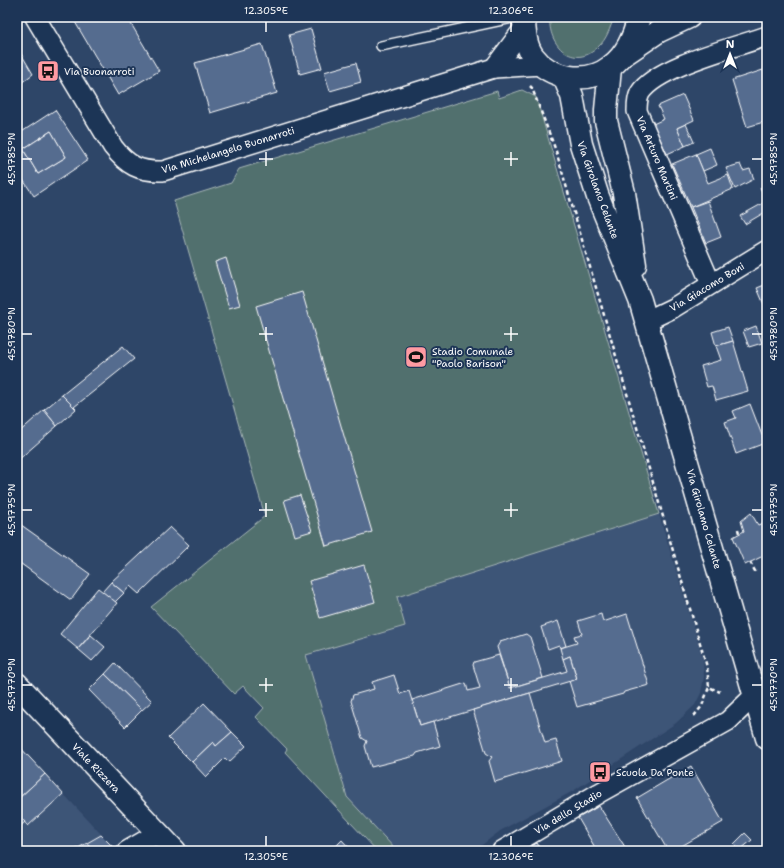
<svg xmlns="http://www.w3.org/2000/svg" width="784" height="868" viewBox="0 0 784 868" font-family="'Shantell Sans',sans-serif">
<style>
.built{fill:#3e5477}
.green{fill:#516f6e;stroke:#a8b7b6}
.building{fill:#556c8f;stroke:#fff;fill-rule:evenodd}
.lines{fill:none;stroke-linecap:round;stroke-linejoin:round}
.service-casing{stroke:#fff;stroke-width:12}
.minor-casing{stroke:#fff;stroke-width:22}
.tertiary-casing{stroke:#fff;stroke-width:25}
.primary-casing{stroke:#fff;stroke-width:25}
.path{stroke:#fff;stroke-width:2.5;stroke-dasharray:4 3;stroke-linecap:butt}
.service{stroke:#1d3557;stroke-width:9}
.minor{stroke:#1d3557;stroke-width:19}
.tertiary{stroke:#1d3557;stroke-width:22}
.primary{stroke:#1d3557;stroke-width:22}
.ticks{fill:none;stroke:#fff;stroke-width:1.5}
.labels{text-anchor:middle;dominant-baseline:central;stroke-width:4;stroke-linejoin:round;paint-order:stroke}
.poi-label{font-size:10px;fill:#fff;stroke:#1d3557;text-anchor:start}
.street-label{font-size:10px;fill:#fff;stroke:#1d3557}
.neatline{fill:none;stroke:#fff;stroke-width:1.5}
.ticks-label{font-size:10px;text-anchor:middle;fill:#fff}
</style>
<rect width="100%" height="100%" fill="#2e4668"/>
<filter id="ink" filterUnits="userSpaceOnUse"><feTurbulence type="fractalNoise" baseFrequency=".025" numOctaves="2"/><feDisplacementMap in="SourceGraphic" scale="8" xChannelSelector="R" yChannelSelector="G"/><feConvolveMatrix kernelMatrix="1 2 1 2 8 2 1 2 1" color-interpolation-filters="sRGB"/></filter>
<g filter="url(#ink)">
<g class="built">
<path d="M 659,514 L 703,659 L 704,677 L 701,693 L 695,705 L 676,723 L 573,791 L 500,831 L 474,851 L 397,851 L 347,797 L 305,655 L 405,626 L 396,597 Z"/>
<path d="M 17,744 L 45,774 L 114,848 L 108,851 L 17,851 Z"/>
</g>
<g class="green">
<path d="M 550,17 L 614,17 C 610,28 607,39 598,47 C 574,71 547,45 550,17 Z"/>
<path d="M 522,90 L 536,97 L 659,514 L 397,597 L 405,626 L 306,655 L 347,797 L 397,851 L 377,851 L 285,752 L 287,749 L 256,717 L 264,708 L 243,686 L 234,694 L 151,607 L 265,516 L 174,201 L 231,183 L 239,169 L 497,91 L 499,98 Z"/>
</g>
<g class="building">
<path d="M 84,17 L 127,17 L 159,71 L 118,95 L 75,22 Z"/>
<path d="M 311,29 L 322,68 L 300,74 L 289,35 Z"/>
<path d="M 262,44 L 277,93 L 210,113 L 195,63 Z"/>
<path d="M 17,47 L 33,74 L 17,86 Z"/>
<path d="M 356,63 L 361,82 L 330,91 L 324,72 Z"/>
<path d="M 763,70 L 767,79 L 767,121 L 747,127 L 732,80 Z"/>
<path d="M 683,95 L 694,120 L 677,128 L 685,146 L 667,154 L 653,124 L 664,119 L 658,106 Z"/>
<path d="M 55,110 L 88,160 L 34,196 L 17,171 L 17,135 ZM 51,131 L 66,157 L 38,174 L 23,149 Z"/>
<path d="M 686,124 L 694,142 L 685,146 L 677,128 Z"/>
<path d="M 51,131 L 66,157 L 38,174 L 23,149 Z"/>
<path d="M 710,148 L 717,165 L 703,171 L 696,154 Z"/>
<path d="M 696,154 L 708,183 L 728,175 L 733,189 L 691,207 L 672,164 Z"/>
<path d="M 740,164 L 743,171 L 750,169 L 754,179 L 735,189 L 726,168 Z"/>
<path d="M 767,184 L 767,200 L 760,188 Z"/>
<path d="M 708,201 L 721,237 L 706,243 L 691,207 Z"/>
<path d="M 767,201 L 767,211 L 745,224 L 740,216 Z"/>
<path d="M 226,258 L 240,305 L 229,308 L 215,262 Z"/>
<path d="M 767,284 L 767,308 L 766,309 L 757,288 Z"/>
<path d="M 302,292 L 372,532 L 326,546 L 256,306 Z"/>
<path d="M 756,326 L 762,343 L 749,347 L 743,331 Z"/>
<path d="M 728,327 L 733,341 L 716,346 L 712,332 Z"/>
<path d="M 733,341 L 748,391 L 716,400 L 712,386 L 707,387 L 701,366 L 721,360 L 716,346 Z"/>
<path d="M 123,346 L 134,359 L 74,407 L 62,395 Z"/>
<path d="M 62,395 L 76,409 L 57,426 L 44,410 Z"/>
<path d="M 750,404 L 765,443 L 736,454 L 725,422 L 736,418 L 733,411 Z"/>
<path d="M 44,410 L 57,426 L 17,461 L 17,434 Z"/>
<path d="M 300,495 L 312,531 L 295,536 L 284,500 Z"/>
<path d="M 751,513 L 758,525 L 767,521 L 767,554 L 745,565 L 733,537 L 744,531 L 741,521 Z"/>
<path d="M 17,522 L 90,574 L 71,600 L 17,561 Z"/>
<path d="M 170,527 L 189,545 L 139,594 L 130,586 L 124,593 L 111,582 Z"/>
<path d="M 364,565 L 375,602 L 320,618 L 309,581 Z"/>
<path d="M 111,582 L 124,593 L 115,602 L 102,592 Z"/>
<path d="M 98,588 L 117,603 L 78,649 L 60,634 Z"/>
<path d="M 601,614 L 603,622 L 627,614 L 649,685 L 624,692 L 623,694 L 577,707 L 569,681 L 577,679 L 570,656 L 563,659 L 560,648 L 577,643 L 574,636 L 582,634 L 578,621 Z"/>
<path d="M 558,621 L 566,646 L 560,648 L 559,645 L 548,649 L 541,627 Z"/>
<path d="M 526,634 L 530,637 L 543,678 L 510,688 L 497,647 L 500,642 Z"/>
<path d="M 91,635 L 105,647 L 92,661 L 78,649 Z"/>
<path d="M 499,655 L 510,688 L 567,671 L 563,659 L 570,656 L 577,679 L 420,726 L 412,700 L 466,683 L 468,691 L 480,688 L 473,665 L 474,662 Z"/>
<path d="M 115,663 L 152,701 L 142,710 L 105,674 Z"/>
<path d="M 105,674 L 142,710 L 125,727 L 89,690 Z"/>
<path d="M 394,675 L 400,694 L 409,691 L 420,726 L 433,722 L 440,746 L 417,753 L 415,756 L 371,767 L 365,746 L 367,741 L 362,738 L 351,701 L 353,695 L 374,689 L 372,682 Z"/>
<path d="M 530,693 L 545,743 L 556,740 L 562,761 L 495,782 L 489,761 L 492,757 L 486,753 L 473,710 Z"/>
<path d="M 204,703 L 232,732 L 216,746 L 213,742 L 192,762 L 168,738 Z"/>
<path d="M 232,732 L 246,746 L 229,762 L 225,758 L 206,777 L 192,762 L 213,742 L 216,746 Z"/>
<path d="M 17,744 L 45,774 L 17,800 Z"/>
<path d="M 691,766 L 723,822 L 673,851 L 668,851 L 637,798 Z"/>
<path d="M 45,774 L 63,794 L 28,826 L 17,814 L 17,800 Z"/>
<path d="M 599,806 L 627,850 L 625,851 L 597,851 L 578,818 Z"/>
<path d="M 17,814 L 25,822 L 17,829 Z"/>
<path d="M 745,833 L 752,840 L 740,850 L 734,844 Z"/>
<path d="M 101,835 L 114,848 L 108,851 L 92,851 L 87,843 Z"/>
<path d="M 342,840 L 352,851 L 331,851 Z"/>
<path d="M 87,843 L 92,851 L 73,851 Z"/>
<path d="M 537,843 L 542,851 L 526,851 L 525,850 Z"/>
</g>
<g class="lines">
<g class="service-casing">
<path id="service" d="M 381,46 L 517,17"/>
</g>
<g class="minor-casing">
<g id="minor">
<path d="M 35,17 L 113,147 C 127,165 139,172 163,171 L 494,68 L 542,65"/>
<path d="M 494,68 L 524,28"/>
<path d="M 711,284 L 637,111 C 637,105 637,99 640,93 C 657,66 736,47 767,36"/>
<path d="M 646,321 L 673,308 L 767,250"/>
<path d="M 127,851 L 158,833"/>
<path d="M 502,851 L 599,793 L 728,721 L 755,695"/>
</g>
</g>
<g class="tertiary-casing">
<path id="tertiary" d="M 17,684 L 175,851"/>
</g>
<g class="primary-casing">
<g id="primary">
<path d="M 524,17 C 524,30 525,45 533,56 C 550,79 587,85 610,67 C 627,55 634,36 639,17"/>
<path d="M 625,54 L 659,31 L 689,17"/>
<path d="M 610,68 L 606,110 L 606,121 L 624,193 L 635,265"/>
<path d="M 564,77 L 572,96 L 581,144 L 598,197 L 640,300 L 767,738"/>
</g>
</g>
<g class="path">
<path d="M 530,86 L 532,88 L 556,151 L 707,667 L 709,687 L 720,692"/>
<path d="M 738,529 L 739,533"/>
<path d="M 750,562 L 756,573"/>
<path d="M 694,716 L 702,706 L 709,687"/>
</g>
<use href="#service" class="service"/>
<use href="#minor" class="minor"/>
<use href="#tertiary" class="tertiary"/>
<use href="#primary" class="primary"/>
</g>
</g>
<path class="ticks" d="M 266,22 L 266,32M 511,22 L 511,32M 266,152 L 266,166M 511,152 L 511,166M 22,159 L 32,159M 259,159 L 273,159M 504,159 L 518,159M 752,159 L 762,159M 266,327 L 266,341M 511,327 L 511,341M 22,334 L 32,334M 259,334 L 273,334M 504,334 L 518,334M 752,334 L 762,334M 266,503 L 266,517M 511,503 L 511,517M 22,510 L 32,510M 259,510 L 273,510M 504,510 L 518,510M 752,510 L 762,510M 266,678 L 266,692M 511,678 L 511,692M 22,685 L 32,685M 259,685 L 273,685M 504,685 L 518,685M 752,685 L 762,685M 266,836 L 266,846M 511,836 L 511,846"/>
<defs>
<g id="bus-square" transform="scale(1.15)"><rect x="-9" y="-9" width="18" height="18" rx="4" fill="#ff9aa2" stroke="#1d3557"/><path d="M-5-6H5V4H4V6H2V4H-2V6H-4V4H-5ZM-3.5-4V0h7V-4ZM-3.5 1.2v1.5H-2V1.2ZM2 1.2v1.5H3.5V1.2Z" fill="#111"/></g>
<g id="stadium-square" transform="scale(1.15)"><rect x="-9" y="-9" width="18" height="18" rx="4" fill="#ff9aa2" stroke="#1d3557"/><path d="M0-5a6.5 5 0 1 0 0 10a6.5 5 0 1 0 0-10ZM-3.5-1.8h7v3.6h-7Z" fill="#111"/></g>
</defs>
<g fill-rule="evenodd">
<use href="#bus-square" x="48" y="71"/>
<use href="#stadium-square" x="416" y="357"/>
<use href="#bus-square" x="600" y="772"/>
</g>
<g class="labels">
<g class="poi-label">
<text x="64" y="71">Via Buonarroti</text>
<text x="432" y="351">Stadio Comunale<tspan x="432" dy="12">"Paolo Barison"</tspan></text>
<text x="616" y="772">Scuola Da Ponte</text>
</g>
<g class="street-label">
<text transform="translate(228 150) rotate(-17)">Via Michelangelo Buonarroti</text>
<text transform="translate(657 158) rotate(67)">Via Arturo Martini</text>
<text transform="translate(598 190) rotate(70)">Via Girolamo Celante</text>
<text transform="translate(707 287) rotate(-31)">Via Giacomo Boni</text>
<text transform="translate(704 519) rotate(74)">Via Girolamo Celante</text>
<text transform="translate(96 768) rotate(46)">Viale Rizzera</text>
<text transform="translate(568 812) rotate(-31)">Via dello Stadio</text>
</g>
</g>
<rect width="784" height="868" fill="none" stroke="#1d3557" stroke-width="44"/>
<g transform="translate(730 54)" stroke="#1d3557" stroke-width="3" paint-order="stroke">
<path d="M0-3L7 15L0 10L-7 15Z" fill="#ffffff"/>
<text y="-6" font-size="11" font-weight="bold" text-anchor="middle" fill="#ffffff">N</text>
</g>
<rect x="22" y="22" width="740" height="824" class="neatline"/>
<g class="ticks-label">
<text x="266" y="14">12.305°E</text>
<text x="511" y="14">12.306°E</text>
<text transform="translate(11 159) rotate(-90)" y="4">45.9785°N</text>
<text transform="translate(773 159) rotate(-90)" y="4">45.9785°N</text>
<text transform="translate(11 334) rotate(-90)" y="4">45.9780°N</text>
<text transform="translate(773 334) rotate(-90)" y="4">45.9780°N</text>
<text transform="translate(11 510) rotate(-90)" y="4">45.9775°N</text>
<text transform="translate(773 510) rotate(-90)" y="4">45.9775°N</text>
<text transform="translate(11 685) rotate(-90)" y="4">45.9770°N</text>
<text transform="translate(773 685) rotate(-90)" y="4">45.9770°N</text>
<text x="266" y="860">12.305°E</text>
<text x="511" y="860">12.306°E</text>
</g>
</svg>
